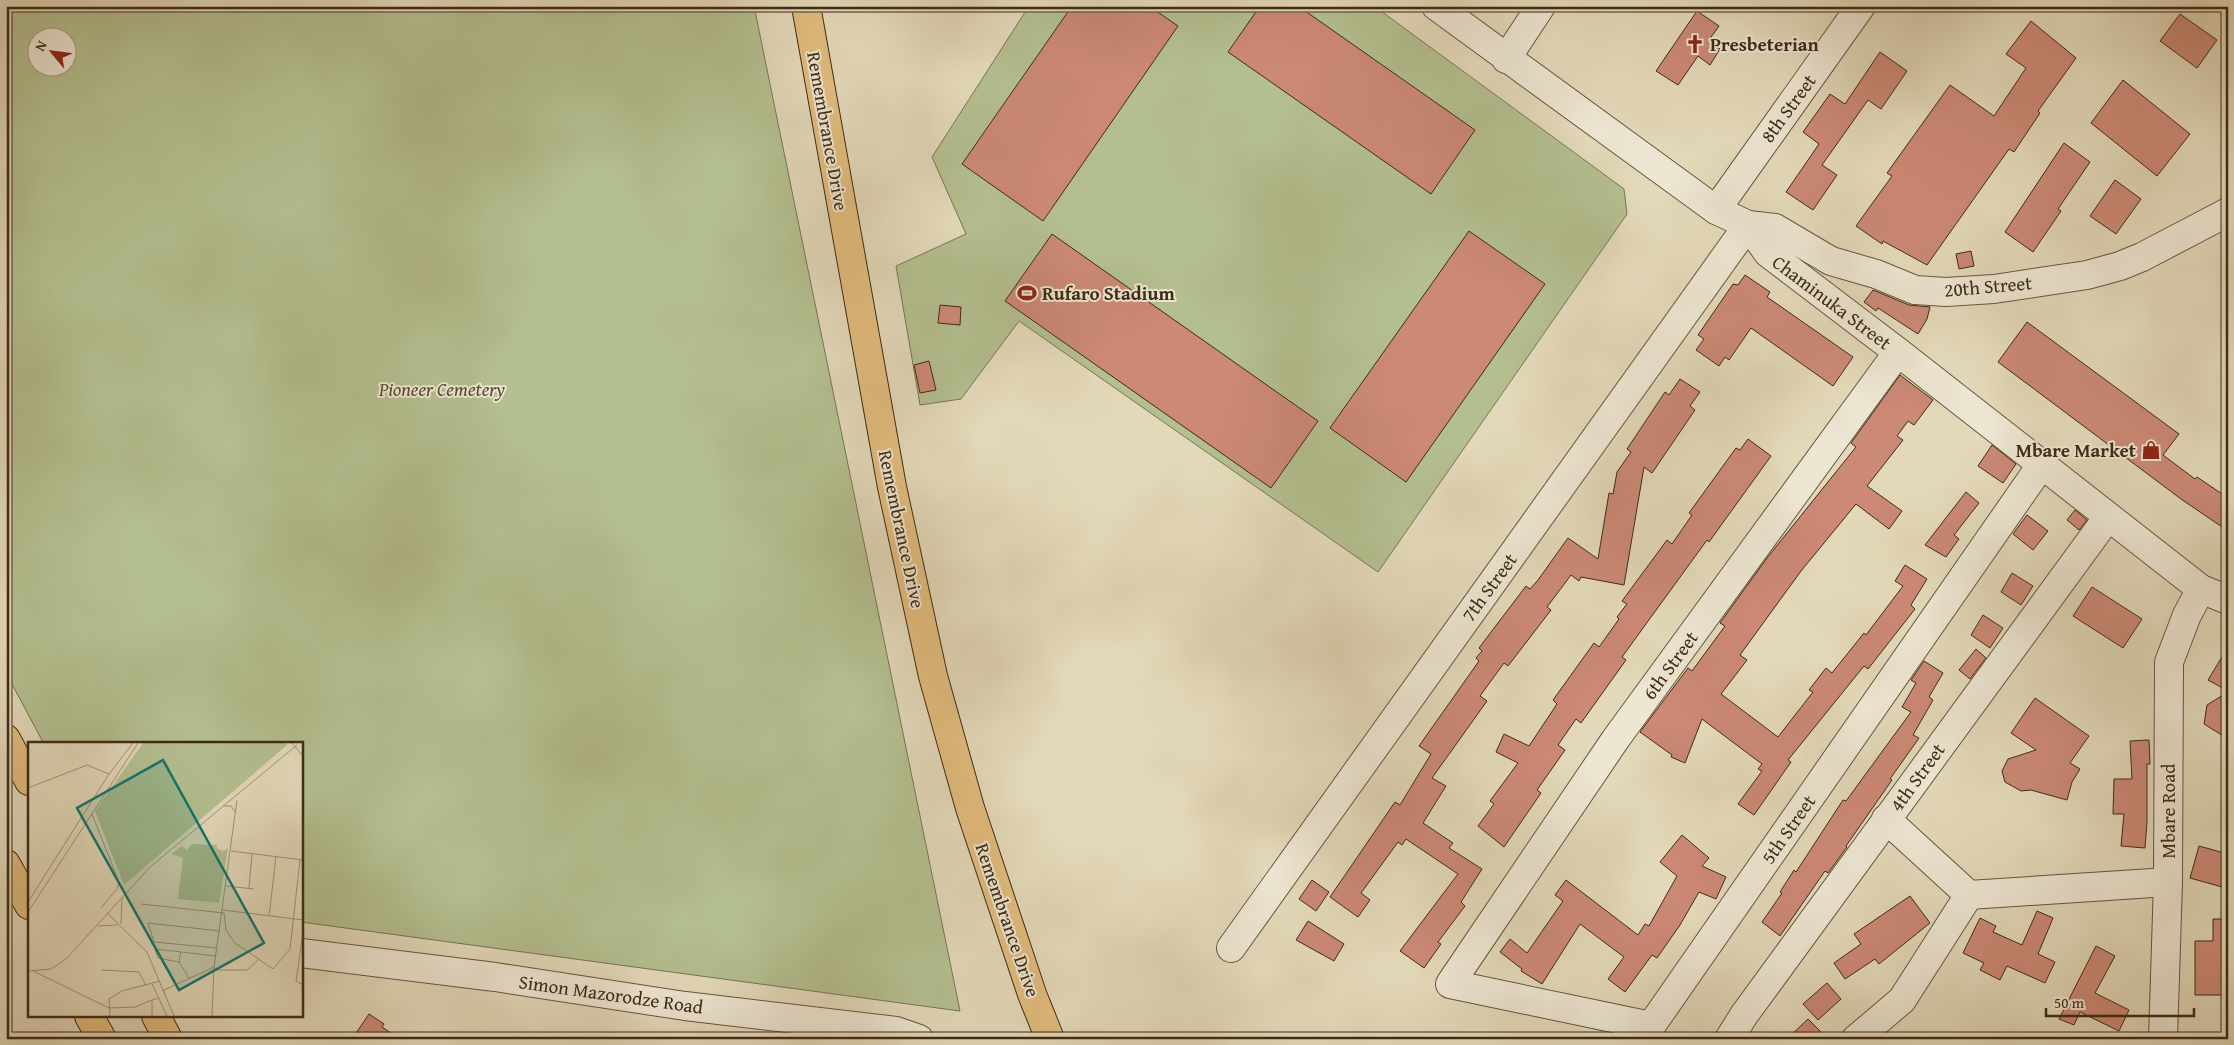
<svg xmlns="http://www.w3.org/2000/svg" width="2234" height="1045" viewBox="0 0 2234 1045" font-family="'Gentium Book Plus',serif">
<style>
.green{fill:#b4bf90;stroke:#787553;fill-rule:evenodd}
.building{fill:#cc8976;stroke:#3d2b16}
.lines{fill:none;stroke-linecap:round;stroke-linejoin:round}
.minor-casing{stroke:#66563f;stroke-width:30}
.major-casing{stroke:#3d2b16;stroke-width:30}
.highway-casing{stroke:#3d2b16;stroke-width:30}
.minor{stroke:#ede6d2;stroke-width:28}
.major{stroke:#e2bc7d;stroke-width:28}
.highway{stroke:#e2bc7d;stroke-width:28}
.labels{text-anchor:middle;dominant-baseline:central;stroke-width:4;stroke-linejoin:round;paint-order:stroke}
.poi-label{font-size:19px;font-weight:bold;fill:#3d2b16;stroke:#ede6d2;text-anchor:start}
.street-label{font-size:19px;fill:#3d2b16;stroke:#ede6d2}
.park-label{font-size:19px;font-style:italic;fill:#55492e;stroke:#ede6d2}
.inset-road{fill:none;stroke:#a19378;stroke-width:1}
.view{fill:#0f766e;fill-opacity:0.15;stroke:#0f766e;stroke-width:2.5}
.inset-edge{fill:none;stroke:#3d2b16;stroke-width:2.5}
</style>
<rect width="100%" height="100%" fill="#e3d9ba"/>
<filter id="stains"><feTurbulence type="fractalNoise" baseFrequency=".004" numOctaves="4"/><feColorMatrix values="0 0 0 0 .2 0 0 0 0 .09 0 0 0 0 .02 0 0 0 .5 -.17"/></filter>
<radialGradient id="worn" r=".72"><stop offset=".6" stop-color="#630" stop-opacity="0"/><stop offset="1" stop-color="#630" stop-opacity=".3"/></radialGradient>
<g class="green">
<path d="M 6,6 L 754,6 L 960,1011 L 301,922 L 301,744 L 44,744 L 6,673 ZM 38,38 L 68,38 L 68,68 L 38,68 Z"/>
<path d="M 1029,6 L 1374,6 L 1624,189 L 1627,214 L 1378,572 L 1019,321 L 961,399 L 920,405 L 896,266 L 966,234 L 932,157 Z"/>
</g>
<g class="building">
<path d="M 1072,6 L 1149,6 L 1178,26 L 1043,221 L 962,164 Z"/>
<path d="M 1260,6 L 1298,6 L 1475,130 L 1431,194 L 1228,52 Z"/>
<path d="M 1697,11 L 1719,26 L 1709,40 L 1720,49 L 1710,65 L 1698,56 L 1678,85 L 1656,71 Z"/>
<path d="M 2180,14 L 2217,40 L 2197,68 L 2160,41 Z"/>
<path d="M 2031,21 L 2076,58 L 2038,111 L 2040,113 L 2014,152 L 2009,149 L 1927,265 L 1883,241 L 1882,244 L 1856,226 L 1892,176 L 1887,173 L 1950,85 L 1994,116 L 2026,68 L 2006,54 Z"/>
<path d="M 1880,52 L 1907,71 L 1881,109 L 1868,100 L 1822,165 L 1837,175 L 1813,210 L 1786,192 L 1819,144 L 1803,132 L 1830,94 L 1845,104 Z"/>
<path d="M 2123,80 L 2190,134 L 2157,176 L 2091,123 Z"/>
<path d="M 2064,143 L 2090,162 L 2058,209 L 2061,211 L 2033,252 L 2005,232 Z"/>
<path d="M 2115,180 L 2141,199 L 2116,234 L 2090,216 Z"/>
<path d="M 1469,231 L 1545,284 L 1406,482 L 1330,428 Z"/>
<path d="M 1052,234 L 1318,421 L 1271,488 L 1005,301 Z"/>
<path d="M 1971,251 L 1974,266 L 1959,269 L 1956,254 Z"/>
<path d="M 1745,275 L 1770,292 L 1767,297 L 1853,357 L 1833,386 L 1751,328 L 1729,360 L 1725,357 L 1719,366 L 1696,350 L 1704,339 L 1698,335 L 1733,284 L 1738,285 Z"/>
<path d="M 1873,290 L 1909,305 L 1930,307 L 1927,319 L 1918,334 L 1878,308 L 1876,311 L 1864,302 Z"/>
<path d="M 940,305 L 961,307 L 960,325 L 938,323 Z"/>
<path d="M 2027,322 L 2179,434 L 2163,455 L 2195,479 L 2197,477 L 2228,498 L 2228,531 L 2181,499 L 1998,362 Z"/>
<path d="M 929,361 L 936,390 L 920,393 L 914,365 Z"/>
<path d="M 1900,375 L 1933,400 L 1914,425 L 1908,421 L 1897,436 L 1903,440 L 1867,486 L 1902,511 L 1889,529 L 1856,504 L 1801,571 L 1740,655 L 1747,660 L 1721,694 L 1778,737 L 1813,692 L 1809,690 L 1826,668 L 1832,673 L 1864,633 L 1866,635 L 1903,586 L 1895,581 L 1905,565 L 1927,579 L 1911,605 L 1915,609 L 1868,669 L 1864,666 L 1788,760 L 1791,762 L 1754,815 L 1738,804 L 1762,771 L 1758,769 L 1762,764 L 1702,719 L 1685,763 L 1671,757 L 1672,755 L 1640,732 L 1688,668 L 1692,671 L 1725,626 L 1720,623 L 1767,558 L 1856,447 L 1851,443 Z"/>
<path d="M 1680,379 L 1700,392 L 1690,406 L 1695,410 L 1652,473 L 1644,467 L 1624,585 L 1581,577 L 1579,581 L 1571,575 L 1547,607 L 1551,610 L 1508,666 L 1504,663 L 1480,696 L 1487,701 L 1432,778 L 1446,786 L 1423,823 L 1453,843 L 1449,848 L 1482,869 L 1461,902 L 1465,906 L 1438,942 L 1441,944 L 1424,968 L 1400,951 L 1458,874 L 1406,839 L 1402,845 L 1398,842 L 1361,893 L 1370,900 L 1358,917 L 1330,897 L 1395,802 L 1400,805 L 1431,754 L 1419,746 L 1479,661 L 1476,658 L 1482,651 L 1479,648 L 1526,586 L 1530,589 L 1538,580 L 1568,538 L 1598,559 L 1609,493 L 1613,494 L 1617,472 L 1631,452 L 1627,449 L 1665,392 L 1669,395 Z"/>
<path d="M 1748,439 L 1771,456 L 1709,542 L 1707,540 L 1622,657 L 1626,660 L 1581,723 L 1576,719 L 1558,745 L 1565,750 L 1537,790 L 1541,793 L 1504,847 L 1478,826 L 1494,804 L 1490,801 L 1518,763 L 1496,752 L 1504,734 L 1529,746 L 1557,704 L 1553,700 L 1594,643 L 1599,647 L 1619,619 L 1617,617 L 1627,604 L 1622,601 L 1667,540 L 1672,544 L 1692,515 L 1689,513 L 1736,448 L 1740,450 Z"/>
<path d="M 1992,445 L 2016,464 L 2003,483 L 1978,466 Z"/>
<path d="M 1966,492 L 1979,503 L 1954,535 L 1959,539 L 1946,557 L 1925,545 Z"/>
<path d="M 2075,510 L 2087,520 L 2079,530 L 2067,520 Z"/>
<path d="M 2027,515 L 2048,531 L 2033,550 L 2013,534 Z"/>
<path d="M 2012,573 L 2033,586 L 2021,605 L 2001,592 Z"/>
<path d="M 2092,587 L 2142,619 L 2123,648 L 2073,616 Z"/>
<path d="M 1983,615 L 2003,628 L 1990,648 L 1971,635 Z"/>
<path d="M 2228,647 L 2228,691 L 2208,680 Z"/>
<path d="M 1976,649 L 1986,658 L 1970,679 L 1959,670 Z"/>
<path d="M 1924,661 L 1943,673 L 1929,697 L 1933,700 L 1913,735 L 1919,738 L 1890,779 L 1892,780 L 1846,846 L 1847,847 L 1828,873 L 1825,871 L 1780,936 L 1762,922 L 1782,893 L 1780,892 L 1794,870 L 1796,872 L 1843,800 L 1846,801 L 1911,712 L 1902,707 L 1916,683 L 1911,680 Z"/>
<path d="M 2228,692 L 2228,739 L 2204,724 L 2207,705 Z"/>
<path d="M 2035,698 L 2089,736 L 2070,763 L 2080,769 L 2072,782 L 2067,800 L 2031,790 L 2021,791 L 2005,782 L 2002,771 L 2008,759 L 2036,750 L 2011,733 Z"/>
<path d="M 2149,740 L 2150,764 L 2147,764 L 2147,822 L 2145,848 L 2121,846 L 2124,814 L 2113,814 L 2114,779 L 2132,779 L 2130,741 Z"/>
<path d="M 1682,835 L 1709,858 L 1702,866 L 1726,877 L 1716,899 L 1699,892 L 1680,925 L 1657,958 L 1652,955 L 1625,992 L 1608,979 L 1624,957 L 1580,924 L 1542,984 L 1521,971 L 1522,969 L 1500,952 L 1510,939 L 1527,953 L 1563,901 L 1555,895 L 1566,880 L 1638,935 L 1645,924 L 1649,926 L 1677,876 L 1660,862 Z"/>
<path d="M 2199,846 L 2228,854 L 2228,864 L 2222,887 L 2190,878 Z"/>
<path d="M 1312,880 L 1329,892 L 1316,911 L 1299,899 Z"/>
<path d="M 1910,896 L 1930,923 L 1879,964 L 1875,959 L 1845,979 L 1834,963 L 1861,944 L 1854,934 Z"/>
<path d="M 2037,911 L 2053,918 L 2038,954 L 2055,962 L 2045,983 L 2007,966 L 2000,980 L 1980,970 L 1984,963 L 1963,953 L 1980,918 L 1996,926 L 1993,932 L 2022,945 Z"/>
<path d="M 2213,919 L 2228,919 L 2228,995 L 2195,995 L 2195,941 L 2213,941 Z"/>
<path d="M 1308,921 L 1344,944 L 1334,961 L 1296,940 Z"/>
<path d="M 2096,946 L 2115,956 L 2095,993 L 2129,1010 L 2119,1031 L 2080,1012 L 2074,1025 L 2059,1019 Z"/>
<path d="M 1827,983 L 1841,999 L 1818,1020 L 1803,1004 Z"/>
<path d="M 369,1014 L 384,1024 L 382,1027 L 400,1039 L 352,1039 Z"/>
<path d="M 1808,1019 L 1828,1039 L 1787,1039 Z"/>
</g>
<g class="lines">
<g class="minor-casing">
<g id="minor">
<path d="M 1436,6 L 1716,210 L 1748,225 L 1768,253 L 1898,352 L 2201,589 L 2228,600"/>
<path d="M 1506,59 L 1541,6"/>
<path d="M 1716,210 L 1861,6"/>
<path d="M 1898,352 L 1615,740 L 1450,984 L 1651,1026 L 2042,464"/>
<path d="M 1886,819 L 1969,895 L 2168,882"/>
<path d="M 1231,948 L 1748,225 L 1775,228 L 1831,261 L 1876,274 L 1915,290 L 1946,292 L 1994,289 L 2087,275 L 2120,266 L 2142,257 L 2228,212"/>
<path d="M 301,953 L 495,977 L 685,1006 L 896,1031 L 919,1039"/>
<path d="M 1729,1039 L 1744,1015 L 2108,517"/>
<path d="M 1856,1039 L 1902,1000 L 1969,895"/>
<path d="M 2163,1039 L 2168,882 L 2169,662 L 2187,615 L 2201,589"/>
</g>
</g>
<g class="major-casing">
<path id="major" d="M 806,6 L 892,487 L 933,676 L 970,808 L 1032,994 L 1050,1039"/>
</g>
<g class="highway-casing">
<g id="highway">
<path d="M 6,739 L 29,781"/>
<path d="M 6,864 L 29,905"/>
<path d="M 89,1016 L 102,1039"/>
<path d="M 156,1016 L 168,1039"/>
</g>
</g>
<use href="#minor" class="minor"/>
<use href="#major" class="major"/>
<use href="#highway" class="highway"/>
</g>
<defs>
<g id="church-bare" transform="scale(1.5)"><path d="M-1.2-6h2.4v3.5h3.3v2.4h-3.3V6h-2.4V-.1h-3.3v-2.4h3.3Z" fill="#8f2418" stroke="#ede6d2" stroke-width="2.5" paint-order="stroke"/></g>
<g id="stadium-bare" transform="scale(1.5)"><path d="M0-5a6.5 5 0 1 0 0 10a6.5 5 0 1 0 0-10ZM-3.5-1.8h7v3.6h-7Z" fill="#8f2418" stroke="#ede6d2" stroke-width="2.5" paint-order="stroke"/></g>
<g id="shop-bare" transform="scale(1.5)"><path d="M-5-2.5h2.3a2.7 3.5 0 0 1 5.4 0H5L5.5 6h-11ZM-1.5-2.5h3a1.5 2.3 0 0 0-3 0Z" fill="#8f2418" stroke="#ede6d2" stroke-width="2.5" paint-order="stroke"/></g>
</defs>
<g fill-rule="evenodd">
<use href="#church-bare" x="1695" y="44"/>
<use href="#stadium-bare" x="1027" y="293"/>
<use href="#shop-bare" x="2151" y="450"/>
</g>
<g class="labels">
<g class="poi-label">
<text x="1710" y="44">Presbeterian</text>
<text x="1042" y="293">Rufaro Stadium</text>
<text x="2136" y="450" text-anchor="end">Mbare Market</text>
</g>
<g class="street-label">
<text transform="translate(1788 108) rotate(-54)">8th Street</text>
<text transform="translate(828 131) rotate(80)">Remembrance Drive</text>
<text transform="translate(1988 286) rotate(-5)">20th Street</text>
<text transform="translate(1832 302) rotate(37)">Chaminuka Street</text>
<text transform="translate(902 529) rotate(78)">Remembrance Drive</text>
<text transform="translate(1489 587) rotate(-54)">7th Street</text>
<text transform="translate(1670 665) rotate(-54)">6th Street</text>
<text transform="translate(1917 777) rotate(-54)">4th Street</text>
<text transform="translate(2168 811) rotate(-90)">Mbare Road</text>
<text transform="translate(1788 829) rotate(-55)">5th Street</text>
<text transform="translate(1008 920) rotate(71)">Remembrance Drive</text>
<text transform="translate(611 994) rotate(8)">Simon Mazorodze Road</text>
</g>
<g class="park-label">
<text x="442" y="389">Pioneer Cemetery</text>
</g>
</g>
<g transform="translate(28 742)">
<rect width="275" height="275" fill="#e3d9ba"/>
<path d="M 115,1 L 258,1 L 259,3 L 96,143 L 67,69 ZM 164,102 L 189,103 L 189,107 L 196,109 L 200,106 L 191,161 L 150,157 L 155,116 L 143,112 L 154,104 L 159,108 Z" fill="#b4bf90"/>
<path class="inset-road" d="M 264,1 L 275,14M 0,46 L 59,23 L 81,32M 195,64 L 203,64 L 208,71M 64,72 L 91,140 L 89,147 L 73,166M 203,109 L 275,118M 198,144 L 226,147M 221,146 L 224,112M 0,160 L 81,32 L 105,1M 113,162 L 196,171 L 198,188 L 207,201 L 245,227 L 262,207 L 272,118M 195,168 L 275,178M 0,170 L 110,1M 79,171 L 119,210 L 146,274M 241,174 L 248,115M 93,182 L 94,156M 70,184 L 89,183M 275,191 L 268,239 L 275,243M 189,206 L 126,200 L 120,181 L 192,189M 153,210 L 151,220 L 161,236M 151,220 L 130,216 L 127,207 L 188,214M 73,228 L 111,230 L 118,244M 187,228 L 219,228 L 230,218M 0,229 L 23,227 L 38,217 L 122,125 L 269,3M 5,229 L 81,266M 124,242 L 139,274M 134,249 L 186,225M 81,266 L 107,265 L 124,258M 82,274 L 81,257 L 94,249 L 132,239M 124,274 L 124,258 L 131,256M 184,274 L 186,225 L 209,58"/>
<path class="view" d="M 135,18 L 236,201 L 151,248 L 49,66 Z"/>
<rect width="275" height="275" class="inset-edge"/>
</g>
<rect width="2234" height="1045" fill="none" stroke="#e3d9ba" stroke-width="25"/>
<rect x="8" y="8" width="2219" height="1030" fill="none" stroke="#3d2b16" stroke-width="2.5"/>
<rect x="12" y="12" width="2209" height="1020" fill="none" stroke="#3d2b16"/>
<g transform="translate(52 52) rotate(299)"><circle r="24" fill="#ede6d2" stroke="#a79b87"/>
<path d="M0-4L9 19L0 12L-9 19Z" fill="#8f2418"/>
<text y="-8" font-size="14" font-weight="bold" text-anchor="middle" fill="#3d2b16">N</text>
</g>
<path d="M2046 1008v8h148v-8" fill="none" stroke="#3d2b16" stroke-width="2.5"/>
<text x="2054" y="1008" font-size="15" fill="#3d2b16" stroke="#ede6d2" stroke-width="4" paint-order="stroke">50 m</text>
<rect width="100%" height="100%" filter="url(#stains)"/>
<rect width="100%" height="100%" fill="url(#worn)"/>
</svg>
